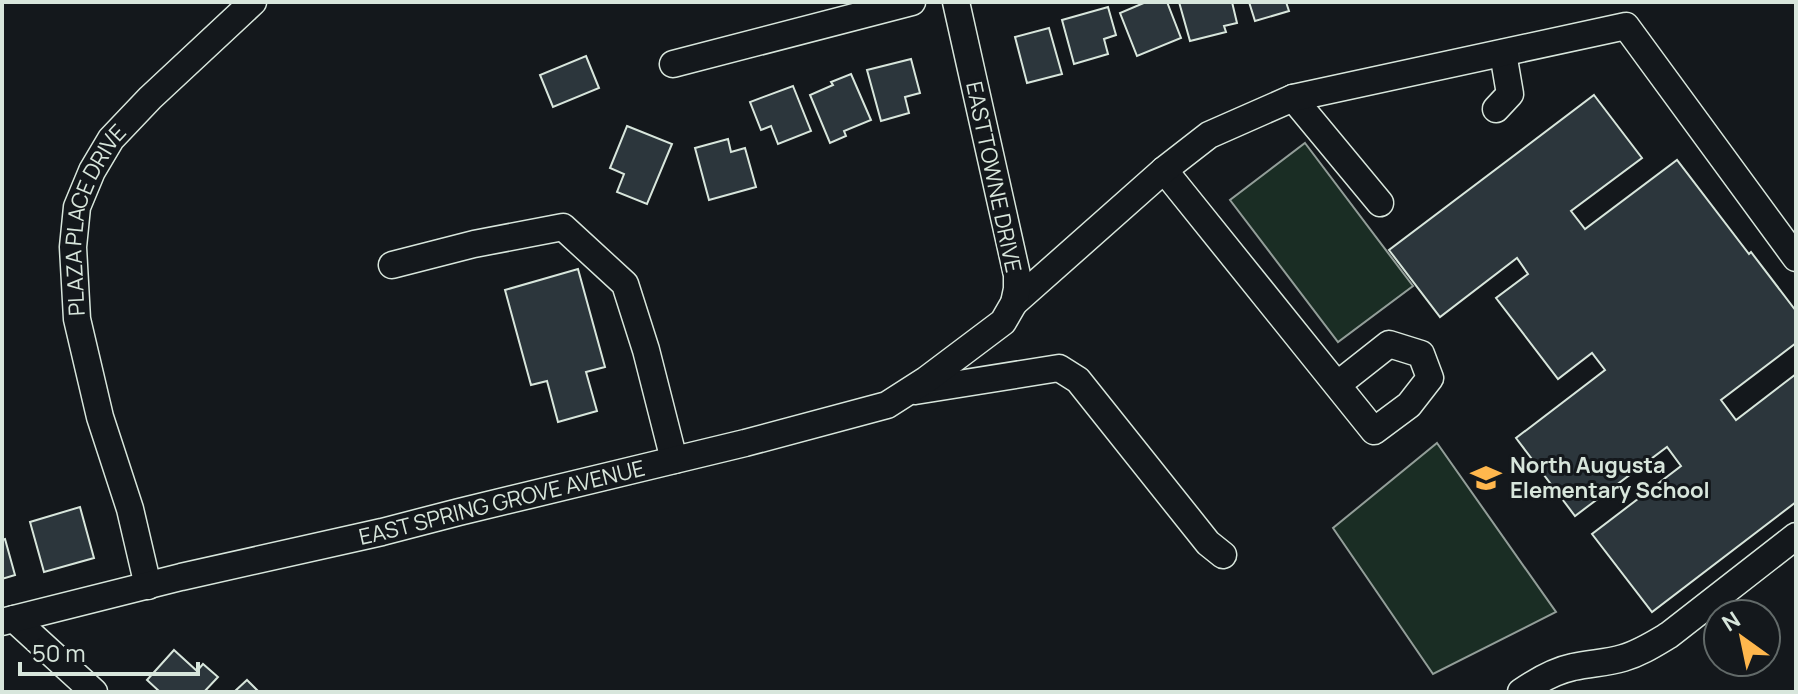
<svg xmlns="http://www.w3.org/2000/svg" width="1798" height="694" viewBox="0 0 1798 694" font-family="Manrope,sans-serif">
<style>
.green{fill:#1a2d24;stroke:#939e99;stroke-width:2}
.building{fill:#2c363c;stroke:#d8e6dc;stroke-width:2}
.lines{fill:none;stroke-linecap:round;stroke-linejoin:round}
.minor-casing{stroke:#d8e6dc;stroke-width:29}
.minor{stroke:#14181c;stroke-width:26}
.labels{text-anchor:middle;dominant-baseline:central;stroke-width:6;stroke-linejoin:round;paint-order:stroke}
.street-label{font-size:22px;fill:#d8e6dc;stroke:#14181c}
.poi-label{font-size:22px;font-weight:bold;fill:#d8e6dc;stroke:#14181c;text-anchor:start}
</style>
<rect width="100%" height="100%" fill="#14181c"/>
<g class="green">
<path d="M 1305,143 L 1413,286 L 1338,342 L 1230,200 Z"/>
<path d="M 1437,443 L 1556,612 L 1433,674 L 1333,528 Z"/>
</g>
<g class="building">
<path d="M 1146,2 L 1167,2 L 1181,38 L 1137,56 L 1120,13 Z"/>
<path d="M 1179,2 L 1232,2 L 1237,23 L 1224,26 L 1226,32 L 1190,41 Z"/>
<path d="M 1249,2 L 1286,2 L 1289,11 L 1255,21 Z"/>
<path d="M 1108,7 L 1116,35 L 1104,39 L 1108,54 L 1074,64 L 1062,20 Z"/>
<path d="M 1049,28 L 1062,74 L 1027,83 L 1015,37 Z"/>
<path d="M 586,56 L 599,88 L 553,107 L 540,75 Z"/>
<path d="M 911,59 L 920,93 L 905,97 L 909,113 L 881,121 L 867,70 Z"/>
<path d="M 851,74 L 871,120 L 844,131 L 846,136 L 830,143 L 810,95 L 833,85 L 831,82 Z"/>
<path d="M 793,86 L 811,131 L 778,144 L 771,126 L 761,130 L 750,102 Z"/>
<path d="M 1594,95 L 1642,158 L 1571,211 L 1585,229 L 1677,160 L 1749,254 L 1751,252 L 1796,311 L 1796,343 L 1721,400 L 1736,420 L 1796,374 L 1796,502 L 1652,612 L 1592,534 L 1681,466 L 1667,447 L 1575,516 L 1516,438 L 1605,370 L 1592,353 L 1558,379 L 1496,298 L 1528,274 L 1517,258 L 1440,317 L 1389,250 Z"/>
<path d="M 627,126 L 672,144 L 647,204 L 617,192 L 624,174 L 610,168 Z"/>
<path d="M 728,139 L 731,152 L 745,148 L 756,187 L 709,200 L 695,148 Z"/>
<path d="M 578,269 L 605,367 L 586,372 L 597,411 L 558,422 L 547,381 L 531,385 L 505,290 Z"/>
<path d="M 80,507 L 94,558 L 44,572 L 30,522 Z"/>
<path d="M 5,539 L 15,575 L 2,579 L 2,540 Z"/>
<path d="M 174,650 L 197,671 L 203,664 L 218,677 L 204,692 L 160,692 L 147,680 Z"/>
<path d="M 247,680 L 259,692 L 234,692 Z"/>
</g>
<g class="lines">
<g class="minor-casing">
<g id="minor">
<path d="M 673,64 L 912,2"/>
<path d="M 1293,98 L 1380,203"/>
<path d="M 1496,109 L 1510,94 L 1503,53"/>
<path d="M 1164,170 L 1374,431 L 1409,405 L 1430,378 L 1421,354 L 1389,344 L 1337,385"/>
<path d="M 392,265 L 474,244 L 563,227 L 625,284 L 646,350 L 674,460"/>
<path d="M 1014,303 L 1164,170 L 1209,135 L 1293,98 L 1626,26 L 1796,258"/>
<path d="M 915,391 L 1059,368 L 1078,380 L 1208,543 L 1223,555"/>
<path id="s1" d="M 148,586 L 130,509 L 100,417 L 77,319 L 73,247 L 77,207 L 92,171 L 111,139 L 150,98 L 253,2"/>
<path d="M 14,619 L 94,692"/>
<path id="s2" d="M 2,622 L 181,577 L 382,532 L 459,512 L 745,443 L 887,405 L 926,380 L 1003,322 L 1014,303 L 1017,289 L 1017,275 L 956,2"/>
<path d="M 1521,692 C 1537,681 1554,671 1573,667 C 1590,663 1607,663 1623,658 C 1640,653 1654,644 1669,635 L 1796,536"/>
</g>
</g>
<use href="#minor" class="minor"/>
</g>
<defs>
<g id="school-bare" transform="scale(2.4)"><path d="M0-5L7-2L0 1L-7-2ZM-4 1L0 2.5L4 1V4Q0 6-4 4Z" fill="#ffb74d" stroke="#14181c" stroke-width="2.5" paint-order="stroke"/></g>
</defs>
<g fill-rule="evenodd">
<use href="#school-bare" x="1486" y="478"/>
</g>
<g class="labels">
<g class="street-label">
<text transform="translate(994 177) rotate(78)">EASTTOWNE DRIVE</text>
<text stroke="none"><textPath href="#s1" startOffset="380">PLAZA PLACE DRIVE</textPath></text>
<text stroke="none"><textPath href="#s2" startOffset="514">EAST SPRING GROVE AVENUE</textPath></text>
</g>
<g class="poi-label">
<text x="1510" y="465">North Augusta<tspan x="1510" dy="25">Elementary School</tspan></text>
</g>
</g>
<rect width="1798" height="694" fill="none" stroke="#d8e6dc" stroke-width="8"/>
<g transform="translate(1742 638) rotate(327)"><circle r="38" fill="#14181c" stroke="#626a69" stroke-width="2"/>
<path d="M0-6L14 30L0 20L-14 30Z" fill="#ffb74d"/>
<text y="-12" font-size="22" font-weight="bold" text-anchor="middle" fill="#d8e6dc">N</text>
</g>
<path d="M20 662v12h178v-12" fill="none" stroke="#d8e6dc" stroke-width="4"/>
<text x="32" y="662" font-size="24" fill="#d8e6dc" stroke="#14181c" stroke-width="6" paint-order="stroke">50 m</text>
</svg>
